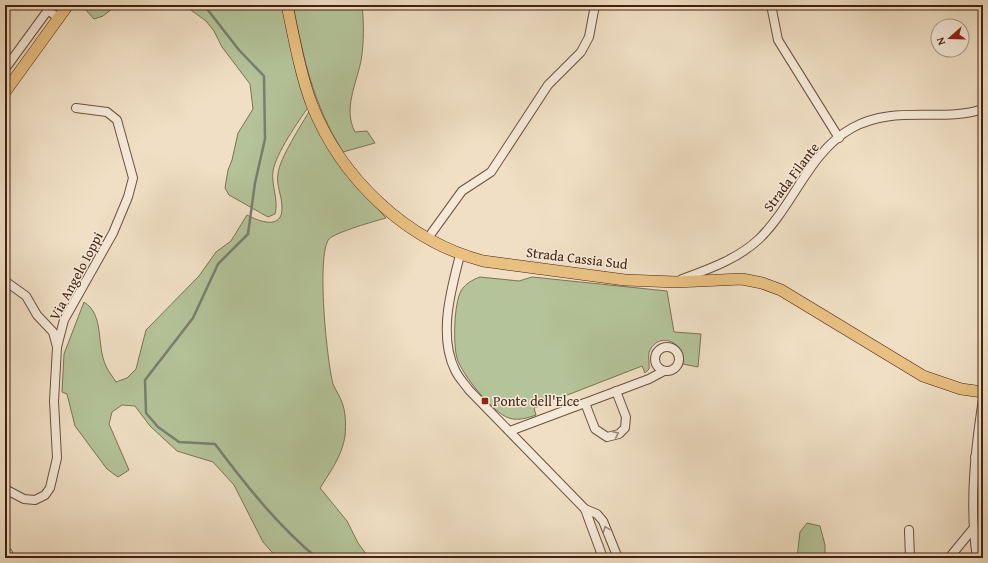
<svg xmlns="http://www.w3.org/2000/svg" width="988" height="563" viewBox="0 0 988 563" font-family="'Gentium Book Plus',serif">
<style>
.green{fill:#b4c399;stroke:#7c7254}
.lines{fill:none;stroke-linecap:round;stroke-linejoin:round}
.stream{stroke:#787f6f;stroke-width:2.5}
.minor-casing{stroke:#6e503c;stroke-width:10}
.major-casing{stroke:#43210e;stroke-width:12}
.minor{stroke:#f5ead9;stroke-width:8}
.major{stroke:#e8c082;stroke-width:11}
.oneway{stroke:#9c8674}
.poi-dot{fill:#8f2418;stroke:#f5ead9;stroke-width:1.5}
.labels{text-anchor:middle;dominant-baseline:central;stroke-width:3;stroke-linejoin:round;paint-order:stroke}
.street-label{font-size:14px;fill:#43210e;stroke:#f5ead9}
.poi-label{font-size:14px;fill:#43210e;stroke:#f5ead9;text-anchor:start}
</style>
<rect width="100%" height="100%" fill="#f0dfc4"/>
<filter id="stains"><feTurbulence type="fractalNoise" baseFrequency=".005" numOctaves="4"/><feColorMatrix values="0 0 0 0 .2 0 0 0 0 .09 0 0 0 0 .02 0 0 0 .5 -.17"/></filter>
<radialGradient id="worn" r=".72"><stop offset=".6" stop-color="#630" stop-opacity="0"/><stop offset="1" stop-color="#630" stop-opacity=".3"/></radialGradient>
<g class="green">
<path d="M 83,5 L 117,5 L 103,16 L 94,19 L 84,8 Z"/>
<path d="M 184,5 L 283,5 L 309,106 C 298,122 276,153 273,171 C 271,186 279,200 275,214 L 268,217 L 229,195 L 225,188 L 228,170 L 232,160 L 238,133 L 253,109 L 250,84 L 222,47 L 214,31 L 206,21 Z"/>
<path d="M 293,5 L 362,5 C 364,22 364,43 361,61 C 356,85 343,109 355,132 L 367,131 L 375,143 L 343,152 C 313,104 304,60 293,5 Z"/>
<path d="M 310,110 L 351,179 L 386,218 C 375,221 336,232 329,239 C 316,255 327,362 333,384 C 335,389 339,395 341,400 C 346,411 346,424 345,436 C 342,456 330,472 320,488 L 347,521 L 358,543 L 369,558 L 277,558 L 263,542 L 234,485 L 213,462 L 177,451 L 150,426 L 135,406 L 122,405 L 112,412 L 109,424 L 129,470 L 118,477 L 107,469 L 75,426 L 67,394 L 62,392 L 64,354 L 84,302 C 105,315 96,346 106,366 C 108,371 113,377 116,382 L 127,378 L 136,369 L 146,330 L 199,276 L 216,252 L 231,241 L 247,215 C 258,221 283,231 282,207 C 282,196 276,185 278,174 C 279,159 302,124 310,110 Z"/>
<path d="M 480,277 L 519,281 L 532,277 L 667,291 L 674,332 L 701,334 L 698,367 L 683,364 C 687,344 660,330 650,350 C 647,356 650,363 649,369 L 645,373 L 642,366 L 534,408 L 536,415 C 528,418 517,421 509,418 C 493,413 462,375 457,358 C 453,345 454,303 461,291 C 465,284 472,280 480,277 Z"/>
<path d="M 807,523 L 820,526 L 825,545 L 825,558 L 797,558 L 800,532 Z"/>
</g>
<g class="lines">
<path class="stream" d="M 204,5 L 239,50 L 264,76 L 265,139 L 255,183 L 248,234 L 218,264 L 193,318 L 145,380 L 146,413 L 158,427 L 179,442 L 215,444 C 245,484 278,526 317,558"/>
<g class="minor-casing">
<g id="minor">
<path d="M 51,5 L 48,10 L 58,18"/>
<path d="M 771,5 L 778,40 L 839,138"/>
<path d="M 5,69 L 48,10"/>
<path d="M 428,238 L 462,191 L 491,172 L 548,85 L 581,52 L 589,37 L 595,5"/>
<path d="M 460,255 C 451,290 438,335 455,370 C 458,377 464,383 469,390 L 585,509 L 603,558"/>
<path d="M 682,279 C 709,269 738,259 759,239 C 794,205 809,152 852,128 C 895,104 941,123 983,109"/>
<path d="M 5,281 L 26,296 L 37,315 L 53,332 L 57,347"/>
<circle cx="667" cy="359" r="12"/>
<path d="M 585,403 L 595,429 L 607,437 L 619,434 L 625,428 L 626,417 L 616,391"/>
<path d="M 510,431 L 649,379 L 664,371"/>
<path d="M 975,457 L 983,457"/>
<path d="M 5,489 L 24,499 L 35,500 L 45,495 L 50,488 L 57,458 L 54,401 L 57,347 L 64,320 L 113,233 L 128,197 L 133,178 L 117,120 L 107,112 L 76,108"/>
<path d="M 585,509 L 597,514 L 603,521 L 618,558"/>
<path d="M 909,530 L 910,558"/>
<path d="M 8,558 L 8,553"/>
<path d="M 949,558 L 972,530"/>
<path d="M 977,558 C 969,505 975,451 983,399"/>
</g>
</g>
<g class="major-casing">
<g id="major">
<path d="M 287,5 C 294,38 300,73 312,105 C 341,178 406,241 483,261 L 625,280 L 676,282 L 742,279 L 762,283 L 781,290 L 923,376 L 961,389 L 983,392"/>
<path d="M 5,92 L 68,5"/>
</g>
</g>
<use href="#minor" class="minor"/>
<use href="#major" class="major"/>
</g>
<defs><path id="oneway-chevron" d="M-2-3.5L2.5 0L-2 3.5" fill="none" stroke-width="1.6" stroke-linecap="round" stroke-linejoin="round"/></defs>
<g class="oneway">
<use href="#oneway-chevron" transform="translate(616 434) rotate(-26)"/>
<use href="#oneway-chevron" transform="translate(606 529) rotate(-111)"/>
</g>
<rect class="poi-dot" x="481" y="397" width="8" height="8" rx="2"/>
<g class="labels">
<g class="street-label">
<text transform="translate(791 177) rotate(-53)">Strada Filante</text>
<text transform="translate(577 258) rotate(7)">Strada Cassia Sud</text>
<text transform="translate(76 276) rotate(-62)">Via Angelo Ioppi</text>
</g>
<g class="poi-label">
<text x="493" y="401">Ponte dell'Elce</text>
</g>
</g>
<rect width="988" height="563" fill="none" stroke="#f0dfc4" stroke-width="20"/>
<rect x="6" y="6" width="976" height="551" fill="none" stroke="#43210e" stroke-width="2"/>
<rect x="10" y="10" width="968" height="543" fill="none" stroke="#43210e"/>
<g transform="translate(950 38) rotate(250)"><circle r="19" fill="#f5ead9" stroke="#ae9a88"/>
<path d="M0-3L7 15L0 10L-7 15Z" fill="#8f2418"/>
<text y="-6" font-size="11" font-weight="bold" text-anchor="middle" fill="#43210e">N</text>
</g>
<rect width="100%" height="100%" filter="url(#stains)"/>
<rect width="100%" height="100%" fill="url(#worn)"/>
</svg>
